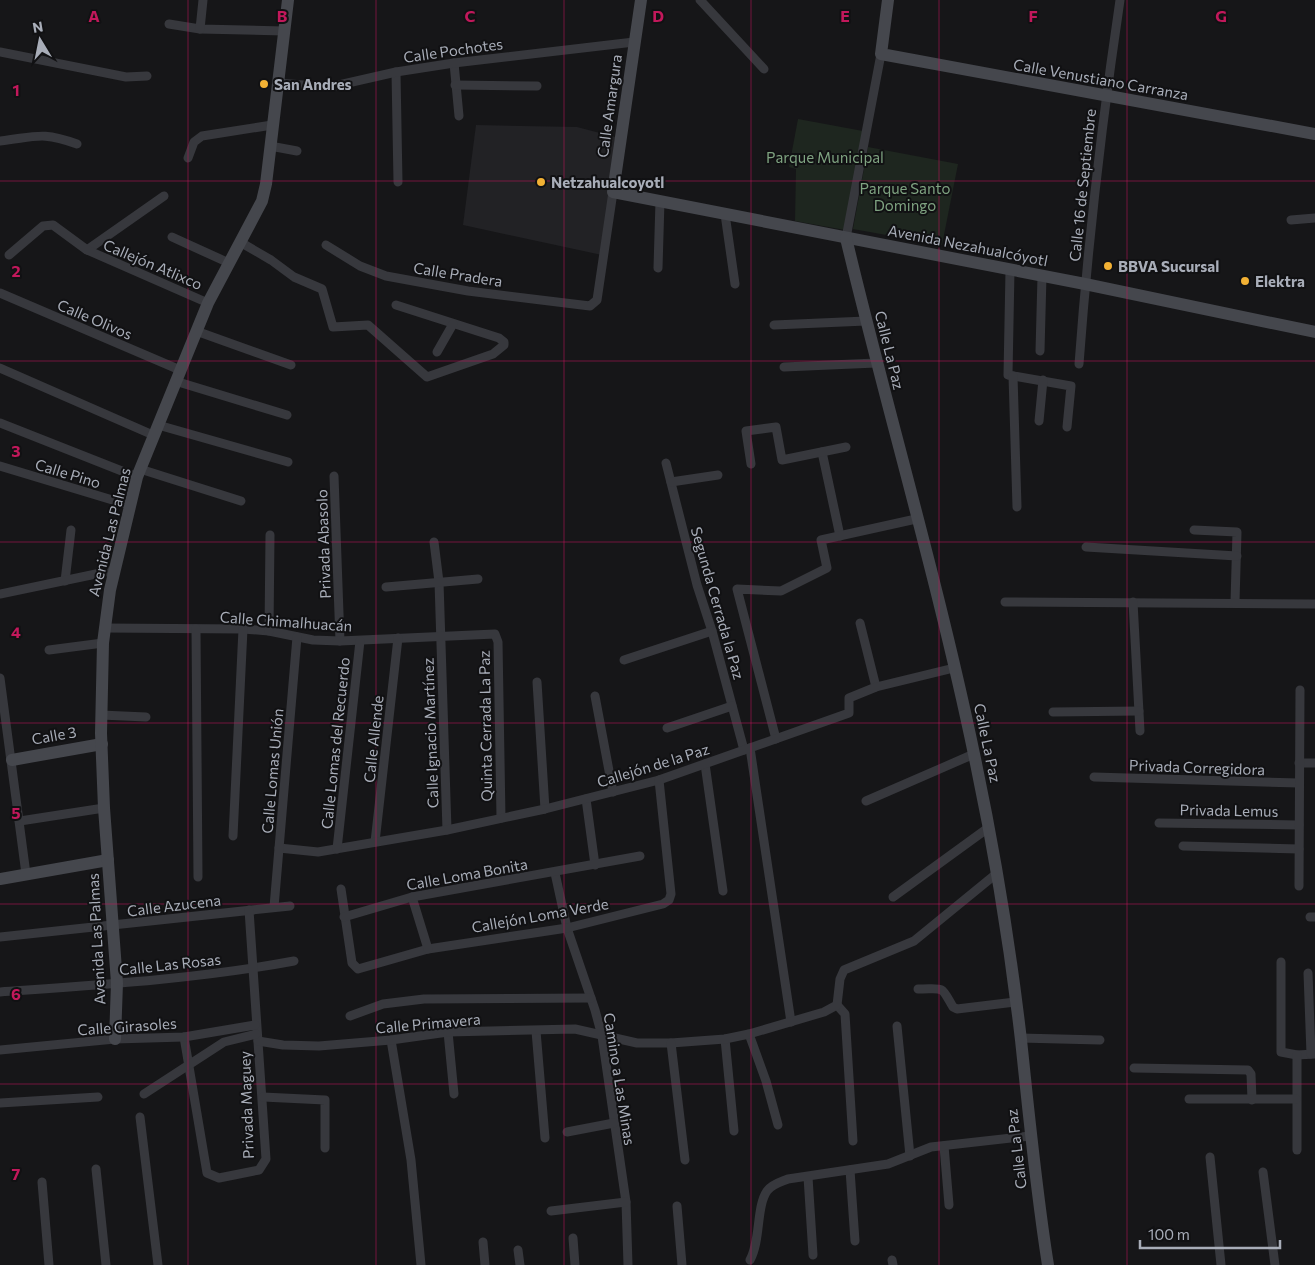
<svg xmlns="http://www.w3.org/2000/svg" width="1315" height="1265" viewBox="0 0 1315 1265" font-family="Commissioner,sans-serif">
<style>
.built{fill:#222225}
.green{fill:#1e261f}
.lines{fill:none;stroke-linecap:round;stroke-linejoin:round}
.street{stroke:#37383d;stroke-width:9}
.secondary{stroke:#45474d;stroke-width:12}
.grid{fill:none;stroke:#c2185b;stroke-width:1;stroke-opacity:0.55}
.poi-dot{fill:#f2b134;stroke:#111113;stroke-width:2}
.labels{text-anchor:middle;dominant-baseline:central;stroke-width:4;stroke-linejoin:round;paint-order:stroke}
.street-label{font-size:15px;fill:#a8adb8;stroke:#111113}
.poi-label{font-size:15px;font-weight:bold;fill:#a8adb8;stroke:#111113;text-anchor:start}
.park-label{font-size:15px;fill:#7fa381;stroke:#111113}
.grid-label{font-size:16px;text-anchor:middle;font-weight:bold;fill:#c2185b;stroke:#111113;stroke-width:4;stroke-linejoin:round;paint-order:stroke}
</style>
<rect width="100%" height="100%" fill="#161618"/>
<path class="built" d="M 476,125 L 577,127 L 619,138 L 602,255 L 463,225 Z"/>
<g class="green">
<path d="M 798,119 L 863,131 L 845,230 L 795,221 L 796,169 L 789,167 Z"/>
<path d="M 868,147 L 958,164 L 942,245 L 853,229 Z"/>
</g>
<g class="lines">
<g class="street">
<path d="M 700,0 L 764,69"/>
<path d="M 169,24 L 200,29 L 284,31"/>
<path d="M 200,29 L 203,0"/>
<path d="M 0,52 L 126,77 L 147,76"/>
<path d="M 454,63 L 459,116"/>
<path d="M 396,72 L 398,182"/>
<path d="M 277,83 L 330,87 L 396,72 L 454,63 L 634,42"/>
<path d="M 455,85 L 537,86"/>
<path d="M 0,141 C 36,137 41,131 77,144"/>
<path d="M 270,146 L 297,151"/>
<path d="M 188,158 L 194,142 L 202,136 L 272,125"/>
<path d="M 725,214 L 735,284"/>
<path d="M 1291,220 L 1315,218"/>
<path d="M 172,237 L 229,263"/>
<path d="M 846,238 L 881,54"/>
<path d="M 240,242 L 271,260 L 294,277 L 322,289 L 333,327 L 368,325 L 427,377 L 493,354 L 504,345 L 504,342 L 499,338 L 396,305"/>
<path d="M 326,245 L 360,266 L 386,276 L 468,291 L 590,306 L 597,300 L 613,192"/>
<path d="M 87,250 L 164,196"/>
<path d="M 9,255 L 43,226 L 53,225 L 87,250 L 208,303"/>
<path d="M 658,268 L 660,201"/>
<path d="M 1010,270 L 1008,375 L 1071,386 L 1067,427"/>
<path d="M 0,293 L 180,370"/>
<path d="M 774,325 L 866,321"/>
<path d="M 196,331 L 291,365"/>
<path d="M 1040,351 L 1042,276"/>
<path d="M 437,352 L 453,324"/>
<path d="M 1079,364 C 1088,242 1102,121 1120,0"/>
<path d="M 784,367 L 876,363"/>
<path d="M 0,368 L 153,435"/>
<path d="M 1013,376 L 1017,507"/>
<path d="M 175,381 L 287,415"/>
<path d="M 1039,421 L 1043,380"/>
<path d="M 0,423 L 137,477"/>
<path d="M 158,425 L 288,462"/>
<path d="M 822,452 L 840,536"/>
<path d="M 666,463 L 697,585 L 712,631 L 744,750"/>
<path d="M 751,464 L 746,431 L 776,427 L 782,460 L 846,447"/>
<path d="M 0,466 L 129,505"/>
<path d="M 140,469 L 241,501"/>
<path d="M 334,476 L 340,641"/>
<path d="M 671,482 L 718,475"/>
<path d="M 1194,530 L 1237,532 L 1235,602"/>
<path d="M 434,542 L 439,582 L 447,830"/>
<path d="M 1086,547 L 1237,556"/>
<path d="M 65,581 L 71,530"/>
<path d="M 386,587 L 478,579"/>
<path d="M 0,594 L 115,570"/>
<path d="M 1005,602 L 1315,604"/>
<path d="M 1133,602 L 1140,731"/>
<path d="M 860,623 L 876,687"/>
<path d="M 104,628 L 243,629 L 269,631 L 313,640 L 340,641 L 495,634 L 498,642 L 501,818"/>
<path d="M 196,629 L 198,877"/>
<path d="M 269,631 L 270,535"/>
<path d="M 49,650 L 103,643"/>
<path d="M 624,660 L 712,631"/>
<path d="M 0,678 L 26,874"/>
<path d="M 537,682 L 545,809"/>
<path d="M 595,696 L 613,792"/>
<path d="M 1053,712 L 1139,711"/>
<path d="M 101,715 L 146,717"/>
<path d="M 667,728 L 732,706"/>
<path d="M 776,739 L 737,589 L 781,591 L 827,568 L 821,540 L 916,519"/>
<path d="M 750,748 L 791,1022"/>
<path d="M 1299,763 L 1315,763"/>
<path d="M 705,764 L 723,891"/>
<path d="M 1094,777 L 1299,783"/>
<path d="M 586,799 L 595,865"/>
<path d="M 866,801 L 974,754"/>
<path d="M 20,821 L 104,808"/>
<path d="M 1159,823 L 1299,825"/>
<path d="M 233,836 L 243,629"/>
<path d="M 375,842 L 398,638"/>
<path d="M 1183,846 L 1299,849"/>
<path d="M 279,848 L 318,852 L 447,830 L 545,809 L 659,780 L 849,713 L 849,698 L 876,687 L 954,668"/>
<path d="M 337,849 L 360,641"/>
<path d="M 555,873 L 567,928 L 595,1010 L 602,1036 L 626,1202 L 628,1265"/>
<path d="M 1299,886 L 1300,690"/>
<path d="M 341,889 L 352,963 L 358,969 L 428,949 L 567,928 L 663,904 L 669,900 L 671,894 L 659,780"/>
<path d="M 412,897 L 428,949"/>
<path d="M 893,897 L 988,828"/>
<path d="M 274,907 L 297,637"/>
<path d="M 344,917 L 412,897 L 640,856"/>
<path d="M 1310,917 L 1315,917"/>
<path d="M 0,937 L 290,906"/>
<path d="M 1281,962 L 1281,1052 L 1297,1055 L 1315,1054"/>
<path d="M 1308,973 L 1311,1054"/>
<path d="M 918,989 C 946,989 940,985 953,1007 L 957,1009 L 1015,1002"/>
<path d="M 0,992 C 98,985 197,979 294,961"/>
<path d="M 837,1005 L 845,1014 L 853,1141"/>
<path d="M 350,1016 L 383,1004 L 424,999 L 591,998"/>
<path d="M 897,1026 L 910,1156"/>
<path d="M 536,1031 L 545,1138"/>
<path d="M 448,1032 L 454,1094"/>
<path d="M 749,1034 L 766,1081 L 778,1125"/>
<path d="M 184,1037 L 207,1173 L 219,1178 L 259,1170 L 266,1159 L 249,910"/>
<path d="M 1020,1038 L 1100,1040"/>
<path d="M 725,1039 L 734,1131"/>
<path d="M 391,1040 L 411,1160 L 421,1265"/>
<path d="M 258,1041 L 283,1045 L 319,1046 L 391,1040 L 448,1032 L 575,1029 L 637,1043 L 671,1043 L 725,1039 L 749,1034 L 824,1012 L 837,1005 L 840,979 L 844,970 L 914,941 L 996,874"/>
<path d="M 671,1043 L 685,1160"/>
<path d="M 0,1050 L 115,1039 L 184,1037 L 255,1025"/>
<path d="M 1297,1055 L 1297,1150"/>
<path d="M 1134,1068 L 1248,1070 L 1251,1074 L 1252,1100"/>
<path d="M 144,1094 L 224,1042 L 256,1034"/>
<path d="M 263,1097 L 325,1100 L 325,1148"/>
<path d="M 1189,1099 L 1296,1099"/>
<path d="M 0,1103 L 98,1097"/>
<path d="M 140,1117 L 158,1265"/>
<path d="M 567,1132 L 614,1123"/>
<path d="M 944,1146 L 949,1205"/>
<path d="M 1210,1157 L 1221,1265"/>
<path d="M 96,1169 L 106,1265"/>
<path d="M 850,1170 L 855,1241"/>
<path d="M 1263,1172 L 1275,1265"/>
<path d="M 808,1177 L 813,1255"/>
<path d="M 42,1182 L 49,1265"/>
<path d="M 677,1206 L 682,1265"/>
<path d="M 551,1211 L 626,1202"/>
<path d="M 573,1238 L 575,1265"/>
<path d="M 483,1242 L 485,1265"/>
<path d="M 518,1250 L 520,1265"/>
<path d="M 750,1260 C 761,1240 756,1207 767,1191 C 772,1184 781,1182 788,1179 L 888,1164 L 931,1147 L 1030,1136"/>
<path d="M 892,1260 L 893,1265"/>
</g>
<g class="secondary">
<path d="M 641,0 L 613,192 L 1085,284 L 1315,332"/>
<path d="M 888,0 L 881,54 L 1315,134"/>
<path d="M 846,238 C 887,410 938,581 974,754 C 994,848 1010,945 1021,1040 C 1029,1115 1036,1190 1048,1265"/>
<path d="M 12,760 L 102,744"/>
<path d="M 0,879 L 108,860"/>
<path d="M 115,1039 L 117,983 L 104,808 L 101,733 L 103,643 L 110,590 L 137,477 L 208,303 L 262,201 L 266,184 L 288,0"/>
</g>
</g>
<path class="grid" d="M 188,0 L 188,1265M 376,0 L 376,1265M 564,0 L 564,1265M 751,0 L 751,1265M 939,0 L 939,1265M 1127,0 L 1127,1265M 0,181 L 1315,181M 0,361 L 1315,361M 0,542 L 1315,542M 0,723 L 1315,723M 0,904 L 1315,904M 0,1084 L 1315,1084"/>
<g class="poi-dot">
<circle cx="264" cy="84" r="5"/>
<circle cx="541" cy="182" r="5"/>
<circle cx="1108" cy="266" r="5"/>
<circle cx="1245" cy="281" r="5"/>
</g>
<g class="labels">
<g class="street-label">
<text transform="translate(453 50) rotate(-8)">Calle Pochotes</text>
<text transform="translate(1101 79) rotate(10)">Calle Venustiano Carranza</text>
<text transform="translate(609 106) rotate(-82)">Calle Amargura</text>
<text transform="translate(1082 185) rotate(-84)">Calle 16 de Septiembre</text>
<text transform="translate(968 245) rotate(11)">Avenida Nezahualcóyotl</text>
<text transform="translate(153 264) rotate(23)">Callejón Atlixco</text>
<text transform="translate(458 274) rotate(9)">Calle Pradera</text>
<text transform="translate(95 319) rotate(23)">Calle Olivos</text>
<text transform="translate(890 350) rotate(76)">Calle La Paz</text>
<text transform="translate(68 473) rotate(17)">Calle Pino</text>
<text transform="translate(109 532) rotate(-76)">Avenida Las Palmas</text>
<text transform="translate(323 544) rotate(-92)">Privada Abasolo</text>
<text transform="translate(718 603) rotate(74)">Segunda Cerrada la Paz</text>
<text transform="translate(286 621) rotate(4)">Calle Chimalhuacán</text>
<text transform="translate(485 726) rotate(-91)">Quinta Cerrada La Paz</text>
<text transform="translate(430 733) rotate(-92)">Calle Ignacio Martínez</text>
<text transform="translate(54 735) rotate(-10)">Calle 3</text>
<text transform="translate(373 739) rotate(-84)">Calle Allende</text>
<text transform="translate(335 743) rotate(-84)">Calle Lomas del Recuerdo</text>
<text transform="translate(988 743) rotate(78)">Calle La Paz</text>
<text transform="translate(653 765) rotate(-17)">Callejón de la Paz</text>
<text transform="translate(1197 767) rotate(2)">Privada Corregidora</text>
<text transform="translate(272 771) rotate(-85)">Calle Lomas Unión</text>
<text transform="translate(1229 810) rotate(1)">Privada Lemus</text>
<text transform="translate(467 874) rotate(-10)">Calle Loma Bonita</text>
<text transform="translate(174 905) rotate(-7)">Calle Azucena</text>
<text transform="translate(540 915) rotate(-10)">Callejón Loma Verde</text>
<text transform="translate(96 939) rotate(-93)">Avenida Las Palmas</text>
<text transform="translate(170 964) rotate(-6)">Calle Las Rosas</text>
<text transform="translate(428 1023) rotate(-5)">Calle Primavera</text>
<text transform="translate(127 1026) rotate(-4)">Calle Girasoles</text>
<text transform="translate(620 1079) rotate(81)">Camino a Las Minas</text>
<text transform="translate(246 1105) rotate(-92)">Privada Maguey</text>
<text transform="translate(1016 1149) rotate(-97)">Calle La Paz</text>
</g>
<g class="poi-label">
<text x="274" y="84">San Andres</text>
<text x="551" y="182">Netzahualcoyotl</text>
<text x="1118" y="266">BBVA Sucursal</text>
<text x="1255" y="281">Elektra</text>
</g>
<g class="park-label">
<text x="825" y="157">Parque Municipal</text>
<text x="905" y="188">Parque Santo<tspan x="905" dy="17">Domingo</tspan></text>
</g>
</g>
<g class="grid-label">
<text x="94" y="22">A</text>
<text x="282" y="22">B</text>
<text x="470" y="22">C</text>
<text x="658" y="22">D</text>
<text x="845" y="22">E</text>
<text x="1033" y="22">F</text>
<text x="1221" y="22">G</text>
<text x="16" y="96">1</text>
<text x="16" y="277">2</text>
<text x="16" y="457">3</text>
<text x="16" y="638">4</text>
<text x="16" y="819">5</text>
<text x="16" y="1000">6</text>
<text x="16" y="1180">7</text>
</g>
<g transform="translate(40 40) rotate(350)" stroke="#111113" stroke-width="4" paint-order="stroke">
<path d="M0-4L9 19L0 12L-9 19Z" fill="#a8adb8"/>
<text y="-8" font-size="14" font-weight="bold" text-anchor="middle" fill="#a8adb8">N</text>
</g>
<path d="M1140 1240v8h140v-8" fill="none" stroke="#a8adb8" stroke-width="2.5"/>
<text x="1148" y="1240" font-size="15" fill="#a8adb8" stroke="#111113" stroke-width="4" paint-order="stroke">100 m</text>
</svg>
